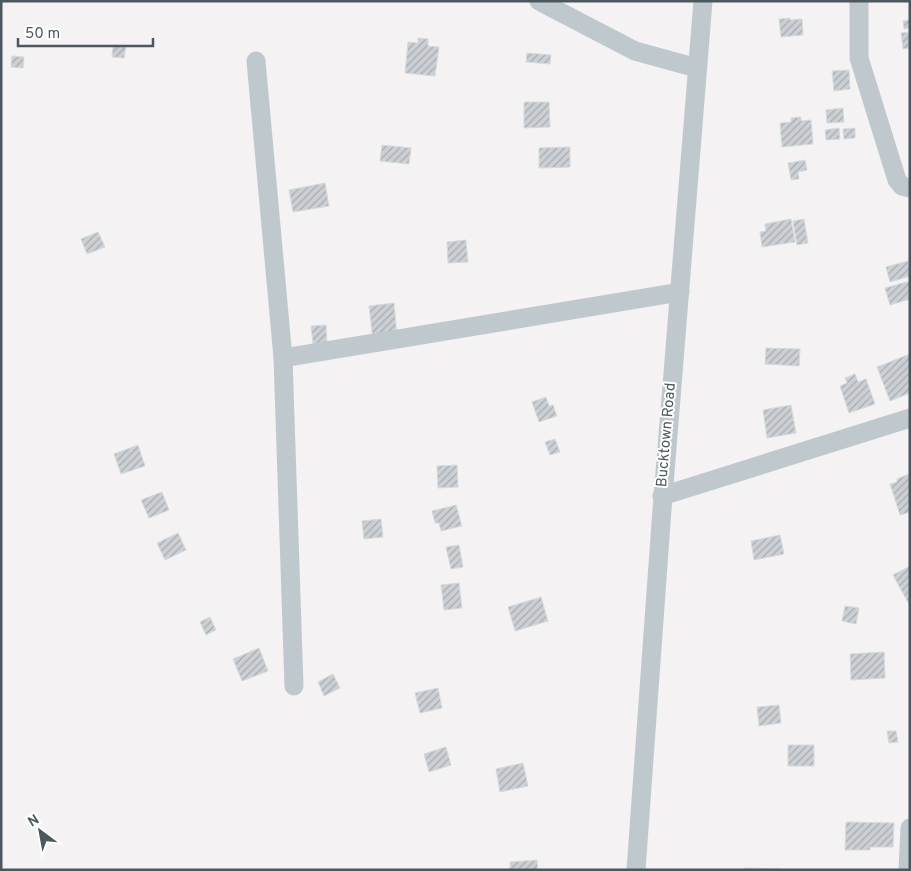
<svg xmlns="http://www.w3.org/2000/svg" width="911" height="871" viewBox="0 0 911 871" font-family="Overpass,sans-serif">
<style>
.building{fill:url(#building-hatch);stroke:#d7dadd}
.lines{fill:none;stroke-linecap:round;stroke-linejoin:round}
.street{stroke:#bfc9cd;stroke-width:19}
.labels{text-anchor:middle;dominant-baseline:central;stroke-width:4;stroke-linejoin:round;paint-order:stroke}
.street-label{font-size:15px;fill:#4b595e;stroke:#fff}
</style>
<defs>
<pattern id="building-hatch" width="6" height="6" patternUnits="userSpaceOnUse" patternTransform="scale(1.25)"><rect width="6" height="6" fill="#ccd0d4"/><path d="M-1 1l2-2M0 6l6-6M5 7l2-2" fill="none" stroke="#a8acaf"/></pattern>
</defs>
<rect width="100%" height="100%" fill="#f4f2f3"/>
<g class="building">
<path d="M 790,18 L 790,20 L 802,19 L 803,35 L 781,37 L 779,19 Z"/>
<path d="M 910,20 L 910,28 L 904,29 L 903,21 Z"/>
<path d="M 910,32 L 910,48 L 903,49 L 901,33 Z"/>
<path d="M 418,38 L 428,39 L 428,46 L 439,47 L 435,76 L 405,73 L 408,42 L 418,43 Z"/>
<path d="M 113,45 L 126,46 L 124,58 L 112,57 Z"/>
<path d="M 527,53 L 551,55 L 550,64 L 526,62 Z"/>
<path d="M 12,56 L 24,57 L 23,68 L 11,67 Z"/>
<path d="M 849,70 L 850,89 L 834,91 L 832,71 Z"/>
<path d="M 524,102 L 549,102 L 550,127 L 524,128 Z"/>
<path d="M 843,108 L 844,122 L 827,123 L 826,110 Z"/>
<path d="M 801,117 L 801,121 L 811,120 L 813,144 L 782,147 L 780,123 L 791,122 L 791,118 Z"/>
<path d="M 839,128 L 840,139 L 826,140 L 825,130 Z"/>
<path d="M 855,128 L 855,138 L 844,139 L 843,129 Z"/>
<path d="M 382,145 L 411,148 L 409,164 L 380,161 Z"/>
<path d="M 570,147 L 570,167 L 539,168 L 539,148 Z"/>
<path d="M 805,160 L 807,170 L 798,172 L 799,179 L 791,180 L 788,163 Z"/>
<path d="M 325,183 L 329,206 L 293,212 L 289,190 Z"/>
<path d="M 791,219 L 795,242 L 762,247 L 760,232 L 766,231 L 765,224 Z"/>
<path d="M 804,219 L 808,243 L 797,245 L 793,221 Z"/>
<path d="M 98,232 L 105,247 L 87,254 L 81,239 Z"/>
<path d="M 466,240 L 468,262 L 448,263 L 447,242 Z"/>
<path d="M 908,261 L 910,276 L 890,282 L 886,267 Z"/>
<path d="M 910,281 L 910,299 L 890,305 L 885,288 Z"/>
<path d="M 394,303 L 397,337 L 373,340 L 369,306 Z"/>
<path d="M 326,325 L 327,343 L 313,344 L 311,326 Z"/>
<path d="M 766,348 L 800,349 L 799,366 L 765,364 Z"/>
<path d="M 910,354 L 910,393 L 890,401 L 877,367 Z"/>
<path d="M 855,374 L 858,382 L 866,379 L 875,404 L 849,413 L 840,386 L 847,383 L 845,378 Z"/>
<path d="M 546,397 L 549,406 L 553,405 L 557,416 L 539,422 L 532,402 Z"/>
<path d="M 791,405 L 796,433 L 767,438 L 763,410 Z"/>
<path d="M 555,439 L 560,452 L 550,455 L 545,442 Z"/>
<path d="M 138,445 L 145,466 L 121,474 L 114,454 Z"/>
<path d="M 457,465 L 458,487 L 438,488 L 437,466 Z"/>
<path d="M 909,474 L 910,512 L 900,515 L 890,484 L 897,482 L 897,479 Z"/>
<path d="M 162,492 L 169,510 L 149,518 L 141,500 Z"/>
<path d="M 456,505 L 462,526 L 441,531 L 439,523 L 435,523 L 432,511 Z"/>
<path d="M 381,519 L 383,537 L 364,539 L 362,521 Z"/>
<path d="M 178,533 L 186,550 L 165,560 L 157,543 Z"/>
<path d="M 780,535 L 784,554 L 754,560 L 751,541 Z"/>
<path d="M 459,545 L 463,567 L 451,569 L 446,547 Z"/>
<path d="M 910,566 L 910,606 L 893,575 Z"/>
<path d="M 459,583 L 462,608 L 444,610 L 441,585 Z"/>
<path d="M 541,597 L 548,621 L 515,631 L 508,607 Z"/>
<path d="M 845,606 L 859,608 L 856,624 L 842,621 Z"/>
<path d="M 210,617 L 216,630 L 206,635 L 200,622 Z"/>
<path d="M 259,648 L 268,671 L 242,681 L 233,659 Z"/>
<path d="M 884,652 L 885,678 L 851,680 L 850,654 Z"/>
<path d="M 333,674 L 340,688 L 324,696 L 318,682 Z"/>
<path d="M 438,688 L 442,708 L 420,713 L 415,693 Z"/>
<path d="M 779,705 L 781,723 L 759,726 L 757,707 Z"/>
<path d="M 887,731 L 896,731 L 898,742 L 889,743 Z"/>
<rect x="788" y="745" width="26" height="21"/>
<path d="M 446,747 L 451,765 L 429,772 L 424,754 Z"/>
<path d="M 523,763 L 528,786 L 500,792 L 496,769 Z"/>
<path d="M 846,822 L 894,823 L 893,847 L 870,847 L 870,850 L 845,850 Z"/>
<path d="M 537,860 L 538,870 L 510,870 L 510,862 Z"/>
<path d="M 745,868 L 780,869 L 780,870 L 745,870 Z"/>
</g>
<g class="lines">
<g class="street">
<path d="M 539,1 L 635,51 L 697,68"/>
<path d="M 859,1 L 859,58 L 897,180 L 902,186 L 910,188"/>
<path d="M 256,61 L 283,358"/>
<path d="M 662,496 L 910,418"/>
<path d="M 294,686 L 283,358 L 680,292"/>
<path d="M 636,870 C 656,580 678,291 703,1"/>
<path d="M 908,870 L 910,828"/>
</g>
</g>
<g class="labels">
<g class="street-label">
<text transform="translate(667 435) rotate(-85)">Bucktown Road</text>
</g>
</g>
<rect width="911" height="871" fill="none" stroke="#4b595e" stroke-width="5"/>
<g transform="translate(40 831) rotate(328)" stroke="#ffffff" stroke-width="4" paint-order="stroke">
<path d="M0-4L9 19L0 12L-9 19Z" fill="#4b595e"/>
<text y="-8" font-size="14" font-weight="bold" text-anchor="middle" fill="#4b595e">N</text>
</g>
<path d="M18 38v8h135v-8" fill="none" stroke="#4b595e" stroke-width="2.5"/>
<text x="25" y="38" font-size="15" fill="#4b595e" stroke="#ffffff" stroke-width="4" paint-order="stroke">50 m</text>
</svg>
